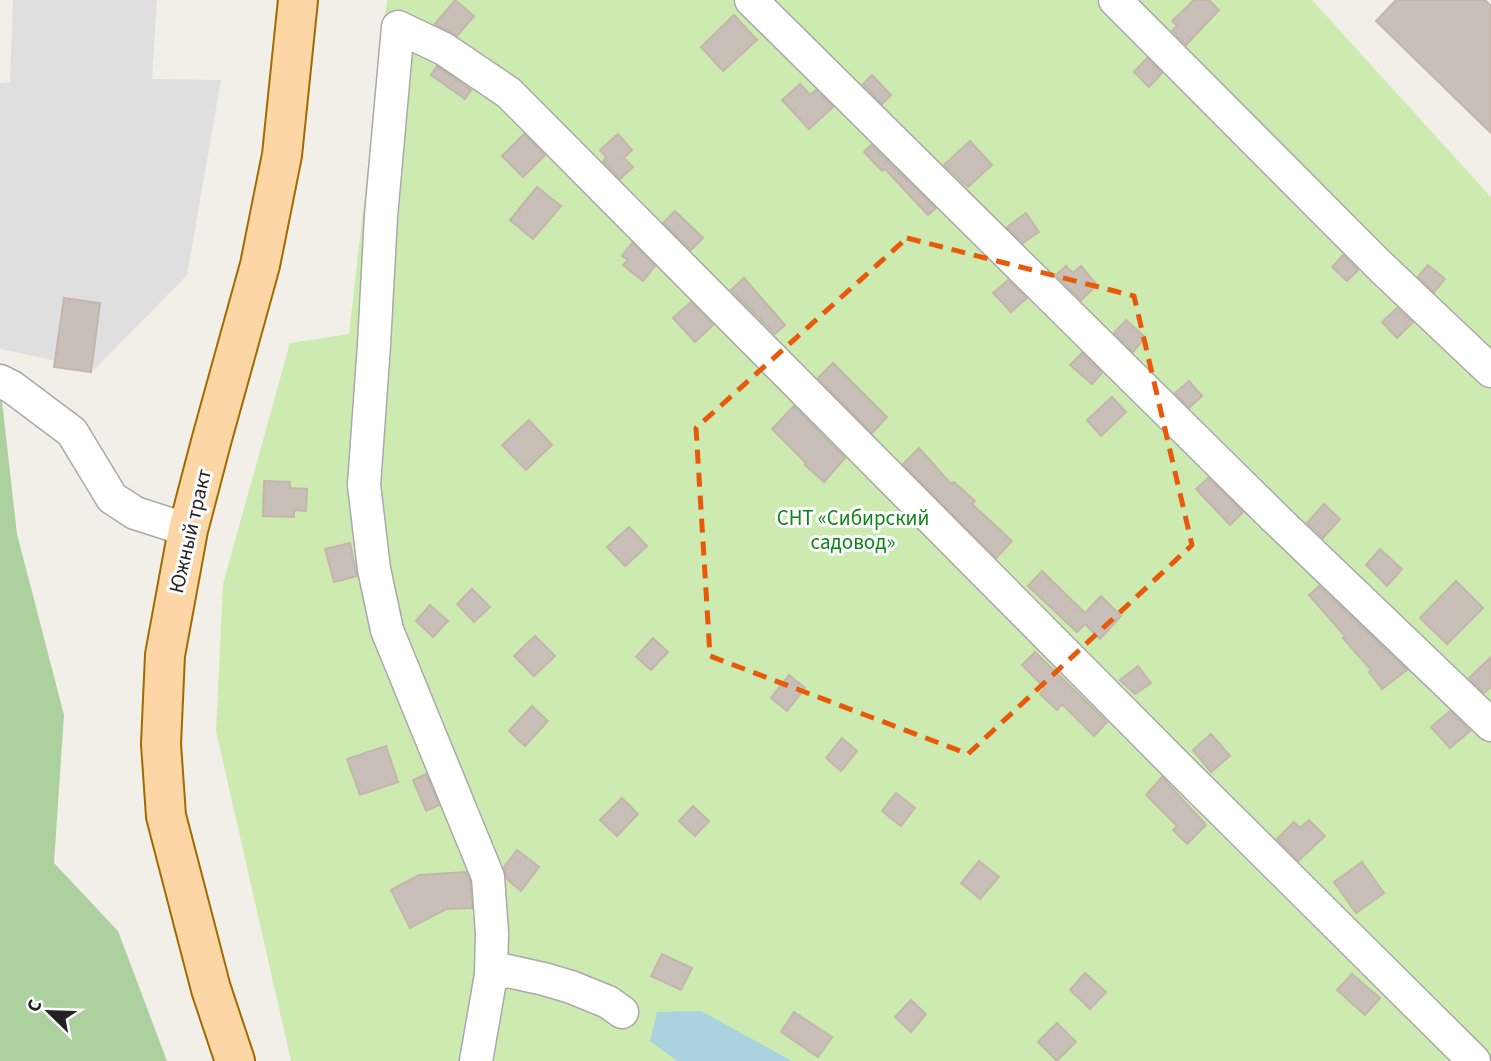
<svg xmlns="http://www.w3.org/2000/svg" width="1491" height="1061" viewBox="0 0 1491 1061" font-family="'Source Sans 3',sans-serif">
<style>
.residential{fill:#e0dfdf}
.grass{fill:#cdebb0}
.forest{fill:#add19e}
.water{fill:#aad3df}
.building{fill:#c7bfb8;stroke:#c4b6ab;stroke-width:2}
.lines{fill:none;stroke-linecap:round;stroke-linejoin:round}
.minor-casing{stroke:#a9a9a9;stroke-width:35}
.major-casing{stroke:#a06b00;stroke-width:42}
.minor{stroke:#fff;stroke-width:32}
.major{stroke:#fcd6a4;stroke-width:38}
.marked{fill:none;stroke:#e8590c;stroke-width:5;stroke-dasharray:14 9;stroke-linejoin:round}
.labels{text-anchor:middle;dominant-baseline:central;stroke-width:6;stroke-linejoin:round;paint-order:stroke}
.park-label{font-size:21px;fill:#0c8416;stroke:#fff}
.street-label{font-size:21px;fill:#222;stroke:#fff}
</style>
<rect width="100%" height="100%" fill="#f2efe9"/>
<path class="residential" d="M 13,0 L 157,0 L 152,79 L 221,80 L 187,275 L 95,369 L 0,349 L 0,83 L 10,82 Z"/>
<path class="grass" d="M 387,0 L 1312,0 L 1491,197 L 1491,1061 L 291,1061 L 216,731 L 223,584 L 290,343 L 349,334 Z"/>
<path class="forest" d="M 0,400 L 2,401 L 17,534 L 64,715 L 54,863 L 118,931 L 167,1061 L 0,1061 Z"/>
<path class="water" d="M 701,1011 L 792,1061 L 677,1061 L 650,1041 L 657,1012 Z"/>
<g class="building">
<path d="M 455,0 L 474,16 L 457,36 L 435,24 Z"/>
<path d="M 1194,0 L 1209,0 L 1219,10 L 1186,45 L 1172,31 L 1177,26 L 1172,21 Z"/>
<path d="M 1396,0 L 1485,0 L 1491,6 L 1491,133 L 1376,21 Z"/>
<path d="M 734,15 L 757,40 L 723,71 L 701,47 Z"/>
<path d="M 1147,58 L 1162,73 L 1149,87 L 1134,72 Z"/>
<path d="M 437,66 L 471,90 L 465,99 L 431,75 Z"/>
<path d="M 872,75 L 891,95 L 882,104 L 863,84 Z"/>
<path d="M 800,84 L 810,95 L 816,90 L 833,107 L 809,129 L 782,100 Z"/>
<path d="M 524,134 L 545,155 L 523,177 L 502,156 Z"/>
<path d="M 618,134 L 632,150 L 624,158 L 633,167 L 620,179 L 603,161 L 606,157 L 600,150 Z"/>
<path d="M 970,141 L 992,165 L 968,187 L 944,165 Z"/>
<path d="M 871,145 L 936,208 L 928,215 L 885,169 L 882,171 L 864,152 Z"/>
<path d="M 537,187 L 561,206 L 533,239 L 510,220 Z"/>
<path d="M 675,211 L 703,238 L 691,250 L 663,223 Z"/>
<path d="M 1026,213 L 1039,232 L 1023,243 L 1007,227 Z"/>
<path d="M 632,243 L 655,266 L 643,281 L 623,265 L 628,260 L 622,256 Z"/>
<path d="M 1343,255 L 1358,270 L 1347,281 L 1332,267 Z"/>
<path d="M 1428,265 L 1445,279 L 1434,292 L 1418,277 Z"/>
<path d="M 1066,266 L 1073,273 L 1081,266 L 1097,285 L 1081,300 L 1056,275 Z"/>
<path d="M 744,278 L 785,325 L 775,334 L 731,290 Z"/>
<path d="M 1008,280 L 1027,298 L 1011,312 L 993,293 Z"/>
<path d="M 64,298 L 100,303 L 91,372 L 54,367 Z"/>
<path d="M 691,302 L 713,325 L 695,342 L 673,318 Z"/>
<path d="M 1397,308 L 1413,322 L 1397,338 L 1382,322 Z"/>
<path d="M 1126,320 L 1145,337 L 1133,352 L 1114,333 Z"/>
<path d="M 1082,353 L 1102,373 L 1092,384 L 1070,365 Z"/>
<path d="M 833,363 L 887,417 L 872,433 L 818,378 Z"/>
<path d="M 1189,381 L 1202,396 L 1189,408 L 1175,393 Z"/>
<path d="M 1112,397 L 1126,412 L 1101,436 L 1087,420 Z"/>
<path d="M 794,406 L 845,458 L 824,482 L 805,465 L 806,463 L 772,429 Z"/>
<path d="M 529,420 L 552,445 L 526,470 L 502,445 Z"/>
<path d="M 919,448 L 951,484 L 954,482 L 975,501 L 972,504 L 1012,541 L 996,558 L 903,464 Z"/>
<path d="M 1208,478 L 1243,512 L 1230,525 L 1196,489 Z"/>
<path d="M 264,481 L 290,482 L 290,488 L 307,489 L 306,511 L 294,510 L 294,517 L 263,516 Z"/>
<path d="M 1324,504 L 1340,519 L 1323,538 L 1307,523 Z"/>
<path d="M 629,527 L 647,546 L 625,566 L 607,547 Z"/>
<path d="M 350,543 L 357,576 L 334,582 L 325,549 Z"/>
<path d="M 1380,549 L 1402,569 L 1387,586 L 1366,565 Z"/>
<path d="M 1042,571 L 1085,613 L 1101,596 L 1121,616 L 1100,639 L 1085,624 L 1077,632 L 1028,586 Z"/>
<path d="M 1456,581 L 1483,608 L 1447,644 L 1420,618 Z"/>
<path d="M 1319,586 L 1407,670 L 1382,689 L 1369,672 L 1371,670 L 1343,638 L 1345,636 L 1309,595 Z"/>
<path d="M 472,589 L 490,607 L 474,622 L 457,604 Z"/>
<path d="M 430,605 L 448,621 L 433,637 L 416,621 Z"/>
<path d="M 535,636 L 555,656 L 534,676 L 514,656 Z"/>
<path d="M 653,638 L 668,652 L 651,670 L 636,657 Z"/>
<path d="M 1035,652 L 1107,722 L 1094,736 L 1062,704 L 1057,710 L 1040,694 L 1045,688 L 1022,665 Z"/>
<path d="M 1491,657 L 1491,687 L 1484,693 L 1469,678 Z"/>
<path d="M 1138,666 L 1151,683 L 1135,694 L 1120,680 Z"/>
<path d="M 789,675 L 805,688 L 787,711 L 771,698 Z"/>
<path d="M 532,706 L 548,721 L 525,746 L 509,731 Z"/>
<path d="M 1450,711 L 1470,731 L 1450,748 L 1431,727 Z"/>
<path d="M 1211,734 L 1230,756 L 1211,772 L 1193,750 Z"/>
<path d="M 842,738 L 857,751 L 841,771 L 826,758 Z"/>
<path d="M 386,746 L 398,782 L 360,795 L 347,759 Z"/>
<path d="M 426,774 L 439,805 L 426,811 L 413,780 Z"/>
<path d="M 1162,777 L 1206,825 L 1187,844 L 1173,830 L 1177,826 L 1146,795 Z"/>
<path d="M 896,793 L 915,808 L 901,826 L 882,811 Z"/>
<path d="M 622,798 L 638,814 L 617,836 L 600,820 Z"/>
<path d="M 693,806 L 709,821 L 695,836 L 679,821 Z"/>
<path d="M 1309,820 L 1325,836 L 1298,861 L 1277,839 L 1294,822 L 1300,828 Z"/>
<path d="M 517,850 L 539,867 L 521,891 L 507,879 L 504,867 Z"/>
<path d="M 979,861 L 999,877 L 980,899 L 961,883 Z"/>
<path d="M 1362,862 L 1384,893 L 1356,913 L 1334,882 Z"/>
<path d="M 466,872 L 470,881 L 472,908 L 446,909 L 410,928 L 391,890 L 419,875 Z"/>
<path d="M 662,954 L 692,968 L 681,990 L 651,976 Z"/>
<path d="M 1085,973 L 1106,992 L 1090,1009 L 1070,990 Z"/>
<path d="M 1352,974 L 1380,998 L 1365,1015 L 1337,990 Z"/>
<path d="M 911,1000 L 926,1014 L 911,1032 L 895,1017 Z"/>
<path d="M 794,1012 L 832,1037 L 818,1057 L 781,1032 Z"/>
<path d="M 1057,1023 L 1076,1042 L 1057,1061 L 1038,1042 Z"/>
</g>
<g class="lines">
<g class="minor-casing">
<g id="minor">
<path d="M 751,0 L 1274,517 L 1491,725"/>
<path d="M 1115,0 L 1381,267 L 1491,371"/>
<path d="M 0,381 L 12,387 L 72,432 L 112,498 L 135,513 L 188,530"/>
<path d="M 491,975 L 508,971 L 544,979 L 571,987 L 608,1002 L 622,1012"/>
<path d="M 476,1061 L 491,975 L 492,933 L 488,877 L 387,630 L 374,569 L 364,485 L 374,345 L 381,216 L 398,27 L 444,49 L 509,93 L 1178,767 L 1474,1061"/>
</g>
</g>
<g class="major-casing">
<path id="major" d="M 235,1061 L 211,989 L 166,816 L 161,744 L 165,655 L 188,530 L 211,442 L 260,265 L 282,155 L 298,0"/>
</g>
<use href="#minor" class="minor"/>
<use href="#major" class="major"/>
</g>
<path class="marked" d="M 907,238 L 1134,296 L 1192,545 L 968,754 L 710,656 L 696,428 Z"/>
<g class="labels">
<g class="park-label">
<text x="853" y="518">СНТ «Сибирский<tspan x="853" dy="24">садовод»</tspan></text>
</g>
<g class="street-label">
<text transform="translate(190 531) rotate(-77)">Южный тракт</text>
</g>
</g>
<g transform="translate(49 1012) rotate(293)" stroke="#ffffff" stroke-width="5" paint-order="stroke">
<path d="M0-5L12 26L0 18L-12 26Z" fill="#222222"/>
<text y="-10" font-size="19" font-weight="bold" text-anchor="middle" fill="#222222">С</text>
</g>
</svg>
